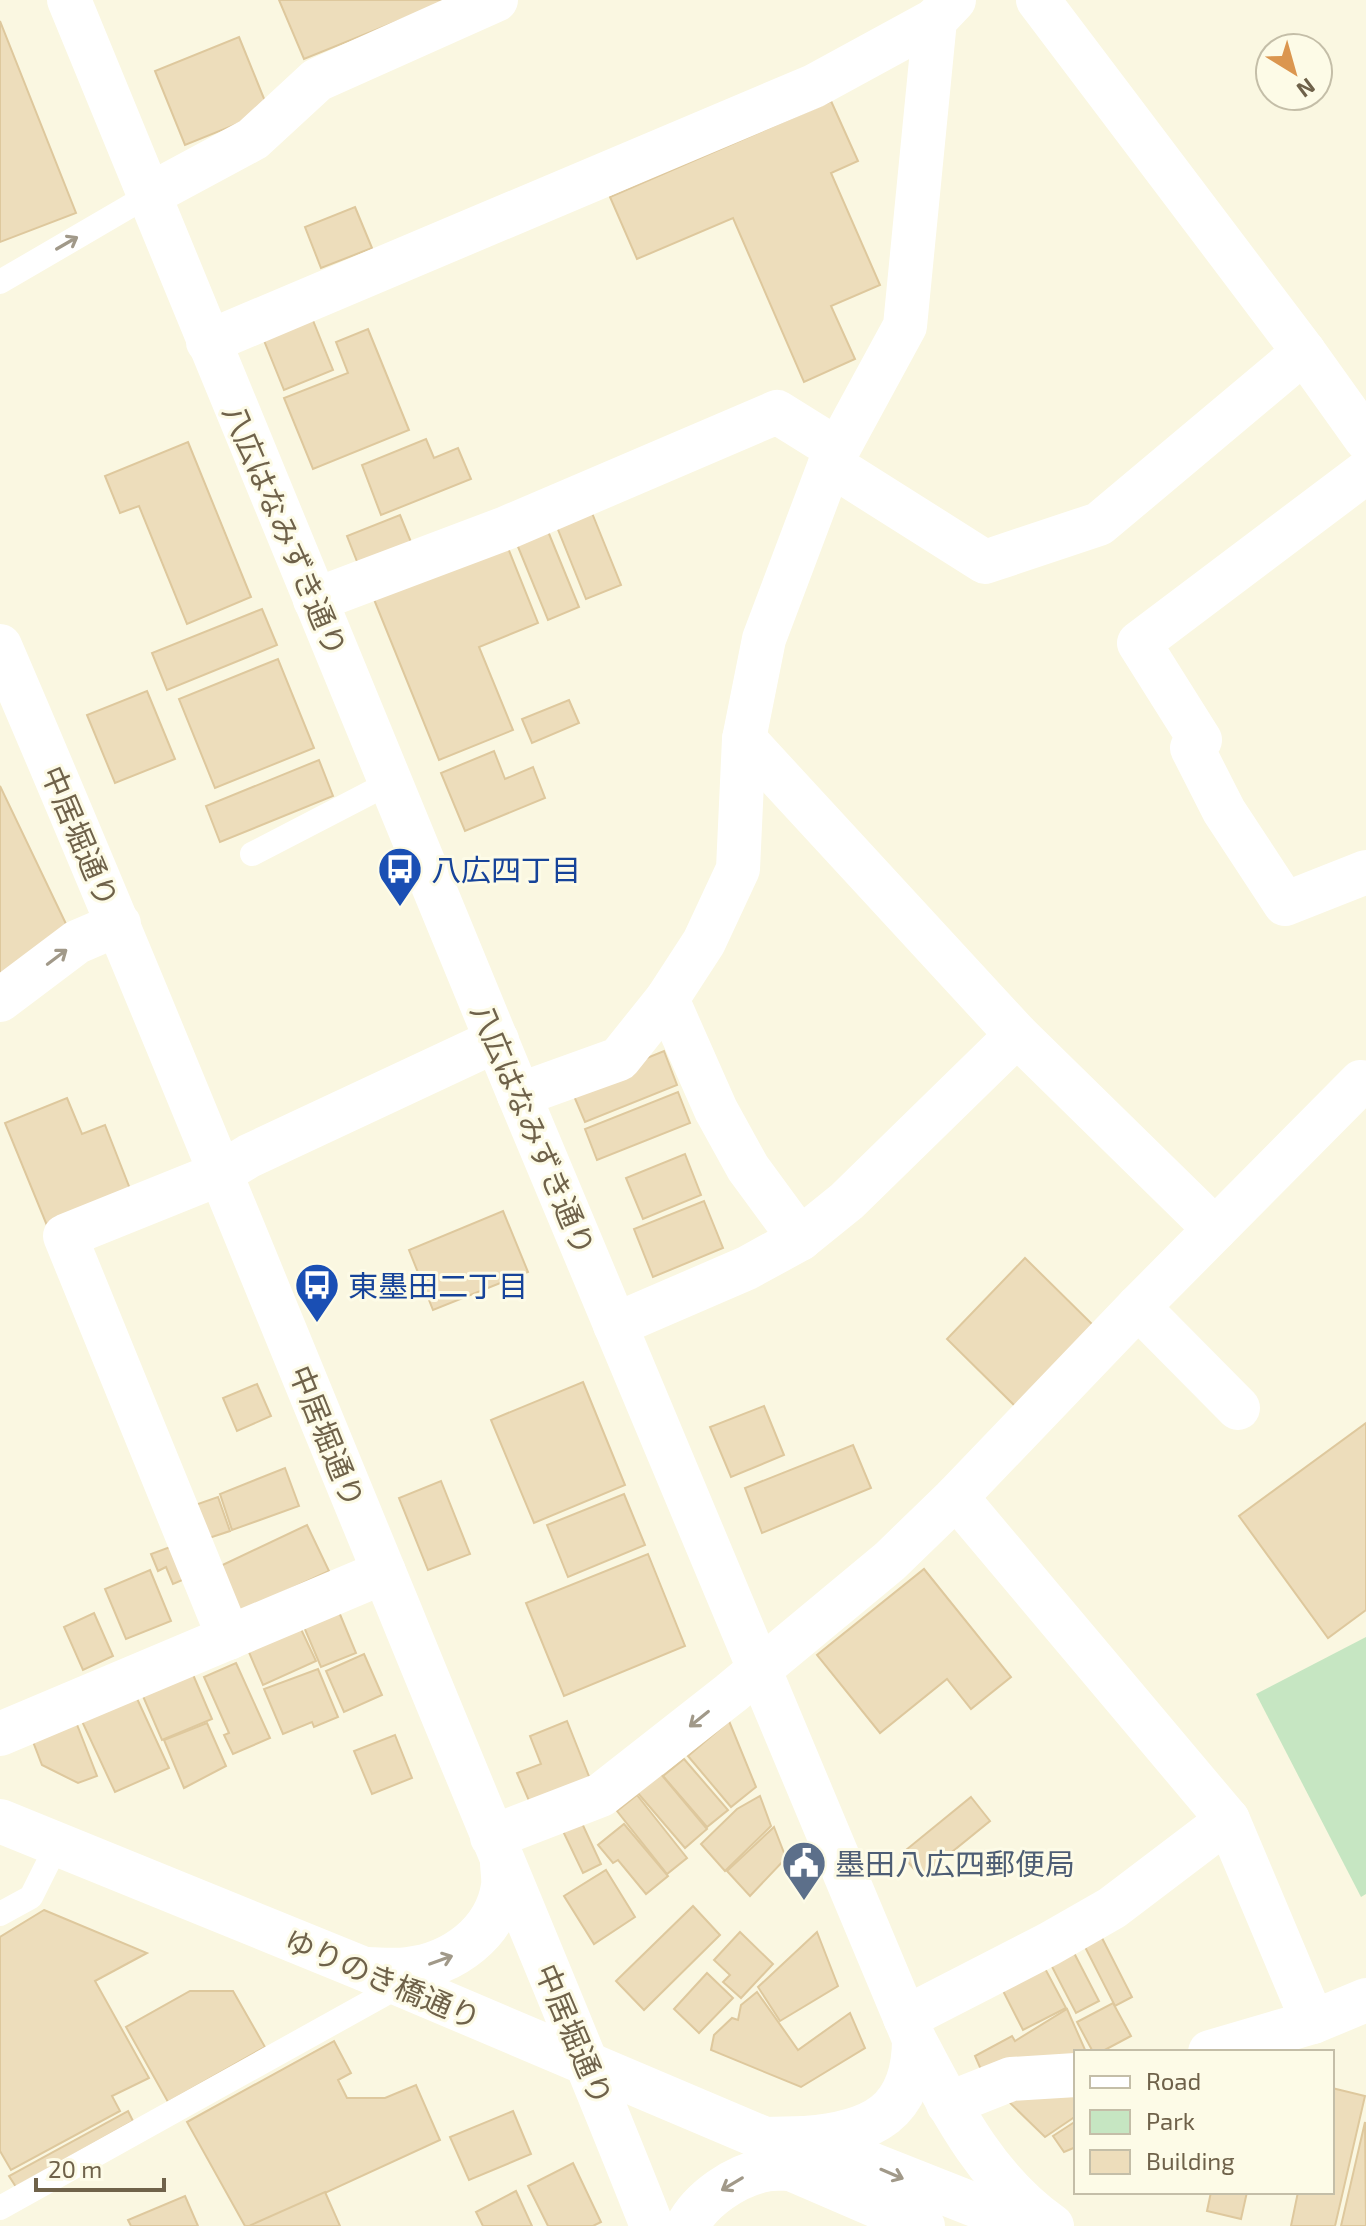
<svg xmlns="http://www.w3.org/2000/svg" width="1366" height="2226" viewBox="0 0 1366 2226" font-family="'Exo 2','Noto Sans JP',sans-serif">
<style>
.green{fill:#c6e6c2}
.building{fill:#edddbb;stroke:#dec89d;stroke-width:2}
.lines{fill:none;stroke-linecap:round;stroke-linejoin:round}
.service{stroke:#fff;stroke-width:24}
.minor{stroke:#fff;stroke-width:44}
.tertiary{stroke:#fff;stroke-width:44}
.secondary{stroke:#fff;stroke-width:44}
.oneway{stroke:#a19989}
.labels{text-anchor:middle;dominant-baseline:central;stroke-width:6;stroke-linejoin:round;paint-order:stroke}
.street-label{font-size:30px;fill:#6f624a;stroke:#fdfbe7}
.transit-label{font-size:30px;fill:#164399;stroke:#fdfbe7;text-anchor:start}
.service-label{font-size:30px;fill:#4e5e75;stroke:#fdfbe7;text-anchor:start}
</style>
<rect width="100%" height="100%" fill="#faf7e1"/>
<path class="green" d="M 1366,1637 L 1366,1894 L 1361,1897 L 1256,1694 Z"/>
<g class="building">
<path d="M 279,0 L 444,0 L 445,2 L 304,59 Z"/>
<path d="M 0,21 L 76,213 L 0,242 Z"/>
<path d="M 239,37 L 269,111 L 185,145 L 155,71 Z"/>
<path d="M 831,101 L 858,161 L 831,173 L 880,285 L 831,306 L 855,359 L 804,382 L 733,218 L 637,259 L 610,197 Z"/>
<path d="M 355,207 L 372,248 L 321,268 L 305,227 Z"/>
<path d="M 312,318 L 333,370 L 284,390 L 263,338 Z"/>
<path d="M 368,329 L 409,430 L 313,469 L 284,398 L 348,373 L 336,342 Z"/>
<path d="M 426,439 L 434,458 L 458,448 L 471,479 L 381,515 L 362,465 Z"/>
<path d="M 188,442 L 251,597 L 187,624 L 139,506 L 120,513 L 105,476 Z"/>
<path d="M 592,513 L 621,585 L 586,599 L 557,527 Z"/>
<path d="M 400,515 L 411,542 L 358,564 L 347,536 Z"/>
<path d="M 545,524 L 579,607 L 548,620 L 514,537 Z"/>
<path d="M 504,538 L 538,623 L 479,647 L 513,730 L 439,760 L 371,592 Z"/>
<path d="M 262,609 L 277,645 L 167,690 L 152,653 Z"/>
<path d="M 278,659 L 314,748 L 215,788 L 179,699 Z"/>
<path d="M 147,691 L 175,759 L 115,783 L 87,715 Z"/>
<path d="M 569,700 L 579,723 L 532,743 L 522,719 Z"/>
<path d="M 494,751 L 505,779 L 533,767 L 545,798 L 465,831 L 441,773 Z"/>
<path d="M 319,760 L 333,796 L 220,842 L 206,806 Z"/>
<path d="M 0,786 L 67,926 L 0,978 Z"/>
<path d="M 664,1051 L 677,1085 L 585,1122 L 571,1089 Z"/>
<path d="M 678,1092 L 690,1123 L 597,1160 L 585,1129 Z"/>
<path d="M 67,1098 L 82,1134 L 105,1125 L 132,1194 L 48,1228 L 5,1123 Z"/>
<path d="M 685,1154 L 701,1195 L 643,1219 L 626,1178 Z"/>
<path d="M 704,1201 L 723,1248 L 653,1277 L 634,1229 Z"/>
<path d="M 503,1211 L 528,1272 L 433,1310 L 409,1250 Z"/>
<path d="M 1025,1258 L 1097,1329 L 1018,1409 L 947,1339 Z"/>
<path d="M 583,1382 L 625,1485 L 534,1523 L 491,1420 Z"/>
<path d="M 257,1384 L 271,1416 L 237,1431 L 223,1398 Z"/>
<path d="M 764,1406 L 784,1455 L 731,1477 L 710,1427 Z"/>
<path d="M 1366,1423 L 1366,1610 L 1328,1638 L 1239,1516 Z"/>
<path d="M 853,1445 L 871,1488 L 762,1533 L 745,1488 Z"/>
<path d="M 285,1468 L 299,1506 L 232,1530 L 220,1494 Z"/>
<path d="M 441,1481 L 470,1554 L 428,1570 L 399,1498 Z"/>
<path d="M 624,1494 L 645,1545 L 568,1577 L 547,1525 Z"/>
<path d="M 218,1497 L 230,1531 L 203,1540 L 192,1506 Z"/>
<path d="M 307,1525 L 329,1571 L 234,1615 L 212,1570 Z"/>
<path d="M 181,1543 L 192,1576 L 173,1584 L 166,1567 L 158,1571 L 151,1554 Z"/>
<path d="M 648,1554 L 685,1646 L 564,1696 L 526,1603 Z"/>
<path d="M 924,1569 L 1011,1677 L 971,1709 L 947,1679 L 880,1733 L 817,1655 Z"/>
<path d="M 150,1570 L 171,1621 L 126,1639 L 105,1589 Z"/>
<path d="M 339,1612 L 356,1653 L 321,1667 L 304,1627 Z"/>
<path d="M 94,1613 L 113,1656 L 83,1670 L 64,1627 Z"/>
<path d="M 300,1627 L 316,1661 L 263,1685 L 248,1650 Z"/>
<path d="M 364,1654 L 382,1695 L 344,1712 L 326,1671 Z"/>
<path d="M 236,1663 L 270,1738 L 233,1754 L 224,1735 L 229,1733 L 204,1677 Z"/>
<path d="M 318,1669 L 338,1717 L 314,1727 L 312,1722 L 283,1734 L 264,1689 Z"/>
<path d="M 191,1670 L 212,1719 L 162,1740 L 142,1694 Z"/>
<path d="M 134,1692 L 169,1768 L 115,1792 L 80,1717 Z"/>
<path d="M 567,1721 L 590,1779 L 530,1803 L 517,1773 L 541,1764 L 530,1736 Z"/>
<path d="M 729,1721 L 756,1787 L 731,1807 L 688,1756 Z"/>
<path d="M 76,1722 L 97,1776 L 78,1783 L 42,1765 L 32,1739 Z"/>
<path d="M 207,1723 L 226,1766 L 184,1788 L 164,1740 Z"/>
<path d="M 395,1735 L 412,1778 L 372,1794 L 354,1751 Z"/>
<path d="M 684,1759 L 728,1810 L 707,1827 L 663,1776 Z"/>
<path d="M 660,1773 L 707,1829 L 685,1848 L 637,1792 Z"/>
<path d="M 637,1795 L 687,1858 L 667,1874 L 617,1811 Z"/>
<path d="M 760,1796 L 771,1826 L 725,1871 L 701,1844 L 737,1809 Z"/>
<path d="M 971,1797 L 990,1821 L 921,1877 L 901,1854 Z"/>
<path d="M 580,1819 L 601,1864 L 583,1873 L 561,1827 Z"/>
<path d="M 624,1824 L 668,1876 L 646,1894 L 618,1860 L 613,1863 L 598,1845 Z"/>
<path d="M 774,1827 L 786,1858 L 750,1896 L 727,1871 Z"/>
<path d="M 606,1870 L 635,1917 L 594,1944 L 564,1896 Z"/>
<path d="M 693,1906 L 720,1935 L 644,2010 L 616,1981 Z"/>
<path d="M 44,1910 L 147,1953 L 95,1981 L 149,2078 L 112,2096 L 120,2111 L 11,2170 L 0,2151 L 0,1937 Z"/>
<path d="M 740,1932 L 773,1964 L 741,1998 L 723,1982 L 730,1975 L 714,1960 Z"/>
<path d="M 817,1932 L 838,1986 L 780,2021 L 758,1987 Z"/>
<path d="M 1101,1936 L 1132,1997 L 1115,2006 L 1084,1945 Z"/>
<path d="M 1072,1949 L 1099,2001 L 1076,2013 L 1049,1961 Z"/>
<path d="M 1041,1961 L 1066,2008 L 1023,2030 L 999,1983 Z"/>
<path d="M 707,1973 L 733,1998 L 699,2033 L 674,2009 Z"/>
<path d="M 190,1991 L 233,1991 L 265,2047 L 168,2102 L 126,2027 Z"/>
<path d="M 757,1992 L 798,2050 L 850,2013 L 865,2048 L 801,2087 L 711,2050 L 714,2035 L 732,2018 L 738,2020 L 741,2005 Z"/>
<path d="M 1113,2003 L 1131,2036 L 1101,2052 L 1093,2052 L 1077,2022 Z"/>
<path d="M 1067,2009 L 1086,2052 L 1076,2052 L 1076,2057 L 983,2074 L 975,2056 L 1012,2036 L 1015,2041 Z"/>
<path d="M 334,2041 L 351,2073 L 338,2080 L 347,2098 L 385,2098 L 416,2085 L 440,2140 L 253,2226 L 245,2226 L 187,2122 Z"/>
<path d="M 1332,2088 L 1365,2096 L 1335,2226 L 1291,2226 L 1298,2192 L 1332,2192 Z"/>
<path d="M 1076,2089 L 1076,2116 L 1045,2137 L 1006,2099 Z"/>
<path d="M 128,2111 L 133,2121 L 16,2187 L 9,2176 Z"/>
<path d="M 513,2111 L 531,2154 L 469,2180 L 450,2137 Z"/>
<path d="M 1076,2121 L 1076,2147 L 1064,2152 L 1053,2136 Z"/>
<path d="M 1365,2122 L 1366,2226 L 1341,2226 Z"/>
<path d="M 573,2163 L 601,2222 L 593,2226 L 548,2226 L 528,2186 Z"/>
<path d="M 516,2191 L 532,2226 L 483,2226 L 476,2212 Z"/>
<path d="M 325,2192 L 340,2226 L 252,2226 L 251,2225 Z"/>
<path d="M 1211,2192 L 1247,2192 L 1241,2219 L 1207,2211 Z"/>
<path d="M 185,2196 L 198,2226 L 131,2226 L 128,2220 Z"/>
</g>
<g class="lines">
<g class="service">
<path d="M 0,282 L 149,195"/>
<path d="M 252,854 L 391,782"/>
<path d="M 0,1914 L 31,1897 L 57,1845"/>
<path d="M 0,2208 L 401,1985"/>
</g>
<g class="minor">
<path d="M 1038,0 L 1304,352 L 1366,439"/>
<path d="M 149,195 L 253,139 L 317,80 L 496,0"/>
<path d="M 208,342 L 814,86 L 935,20"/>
<path d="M 830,464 L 985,562 L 1099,524 L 1304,352"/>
<path d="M 1366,472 L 1139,643 L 1200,740 L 1192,748 L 1224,811 L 1285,904 L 1366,872"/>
<path d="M 315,600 L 506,528 L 777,412 L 838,450"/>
<path d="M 744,739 L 1017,1035 L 1215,1229"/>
<path d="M 667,999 L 716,1110 L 748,1168 L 800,1239"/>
<path d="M 0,1000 L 77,942 L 119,924"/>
<path d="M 519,1095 L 619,1059 L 667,999 L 704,942 L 738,869 L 744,739 L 764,639 L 830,464 L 905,326 L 935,20 L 954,0"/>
<path d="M 1138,1307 L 1238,1408"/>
<path d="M 615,1325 L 747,1268 L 800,1239 L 847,1201 L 1017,1035"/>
<path d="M 956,1497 L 1228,1820 L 1313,2022"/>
<path d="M 229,1638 L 65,1236 L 219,1174 L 249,1156 L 497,1040"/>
<path d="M 0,1734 L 384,1572"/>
<path d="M 492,1837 L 601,1795 L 731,1693 L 890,1561 L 956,1497 L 1138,1307 L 1361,1082 L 1366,1086"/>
<path d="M 905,2018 L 1049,1944 L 1112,1908 L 1228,1820"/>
<path d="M 1210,2052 L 1313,2022 L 1366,2000"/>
<path d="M 948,2104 L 1011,2079 L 1076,2075"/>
</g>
<g class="tertiary">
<path d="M 69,0 L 519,1095 L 914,2039 C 951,2109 986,2180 1052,2226"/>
<path d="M 0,646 C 137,965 266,1286 398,1606 C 482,1813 570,2018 652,2226"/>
<path d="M 364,1969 C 378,1969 393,1971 408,1969 C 453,1964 496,1933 503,1886 C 504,1878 502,1869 502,1861"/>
<path d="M 805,2138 C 872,2133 914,2113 914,2039"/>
<path d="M 687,2226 C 701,2199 735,2176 765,2170 C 773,2168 782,2169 791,2169"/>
</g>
<g class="secondary">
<path d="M 0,1821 L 364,1969 L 765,2139 L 805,2138 L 1028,2226"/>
<path d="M 765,2139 L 791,2169 L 923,2226"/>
</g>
</g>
<defs><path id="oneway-shaft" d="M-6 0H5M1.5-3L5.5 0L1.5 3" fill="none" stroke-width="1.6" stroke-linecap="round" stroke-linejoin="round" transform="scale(2)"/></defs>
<g class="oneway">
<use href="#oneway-shaft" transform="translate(67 243) rotate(-30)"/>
<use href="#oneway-shaft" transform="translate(57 957) rotate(-37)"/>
<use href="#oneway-shaft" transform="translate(699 1719) rotate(141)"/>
<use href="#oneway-shaft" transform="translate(441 1960) rotate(-20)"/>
<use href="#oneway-shaft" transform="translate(892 2174) rotate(23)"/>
<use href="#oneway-shaft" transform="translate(732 2184) rotate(149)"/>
</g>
<defs>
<g id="bus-pin" transform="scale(2.3)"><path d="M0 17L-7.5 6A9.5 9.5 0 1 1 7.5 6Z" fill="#1a4fb4" stroke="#fdfbe7"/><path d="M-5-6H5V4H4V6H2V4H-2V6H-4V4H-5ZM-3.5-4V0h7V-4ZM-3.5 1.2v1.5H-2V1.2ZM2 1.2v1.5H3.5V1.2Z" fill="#fff"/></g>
<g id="civic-pin" transform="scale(2.3)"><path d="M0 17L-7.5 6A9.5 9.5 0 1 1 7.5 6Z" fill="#5c6f8a" stroke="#fdfbe7"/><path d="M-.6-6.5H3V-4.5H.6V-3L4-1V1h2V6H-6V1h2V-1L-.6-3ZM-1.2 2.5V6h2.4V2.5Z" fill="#fff"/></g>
</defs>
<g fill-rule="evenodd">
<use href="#bus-pin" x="400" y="869"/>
<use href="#bus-pin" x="317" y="1285"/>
<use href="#civic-pin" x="804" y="1863"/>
</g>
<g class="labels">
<g class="street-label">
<text transform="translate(286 530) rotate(67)">八広はなみずき通り</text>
<text transform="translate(81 836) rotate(67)">中居堀通り</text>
<text transform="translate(534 1129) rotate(67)">八広はなみずき通り</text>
<text transform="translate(328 1436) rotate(68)">中居堀通り</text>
<text transform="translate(383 1978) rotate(23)">ゆりのき橋通り</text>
<text transform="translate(575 2034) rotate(67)">中居堀通り</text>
</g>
<g class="transit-label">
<text x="431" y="869">八広四丁目</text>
<text x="348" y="1285">東墨田二丁目</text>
</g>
<g class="service-label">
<text x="835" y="1863">墨田八広四郵便局</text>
</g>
</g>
<rect x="1074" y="2050" width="260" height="144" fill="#fdfbe7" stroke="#c4bea8" stroke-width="2"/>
<rect x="1090" y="2076" width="40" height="12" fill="#ffffff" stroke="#c4bea8" stroke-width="2"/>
<text x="1146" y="2090" font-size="24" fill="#6f624a">Road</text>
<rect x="1090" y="2110" width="40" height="24" fill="#c6e6c2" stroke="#c4bea8" stroke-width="2"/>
<text x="1146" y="2130" font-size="24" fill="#6f624a">Park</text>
<rect x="1090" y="2150" width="40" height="24" fill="#edddbb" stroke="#c4bea8" stroke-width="2"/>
<text x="1146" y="2170" font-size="24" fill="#6f624a">Building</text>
<g transform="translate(1294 72) rotate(143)"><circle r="38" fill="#fdfbe7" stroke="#c4bea8" stroke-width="2"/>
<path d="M0-6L14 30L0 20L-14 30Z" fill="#db964f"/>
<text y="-12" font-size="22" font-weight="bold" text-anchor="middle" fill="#6f624a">N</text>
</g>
<path d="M36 2178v12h128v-12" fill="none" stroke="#6f624a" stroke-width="4"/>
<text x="48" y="2178" font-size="24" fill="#6f624a" stroke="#fdfbe7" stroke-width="6" paint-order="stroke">20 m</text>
</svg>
